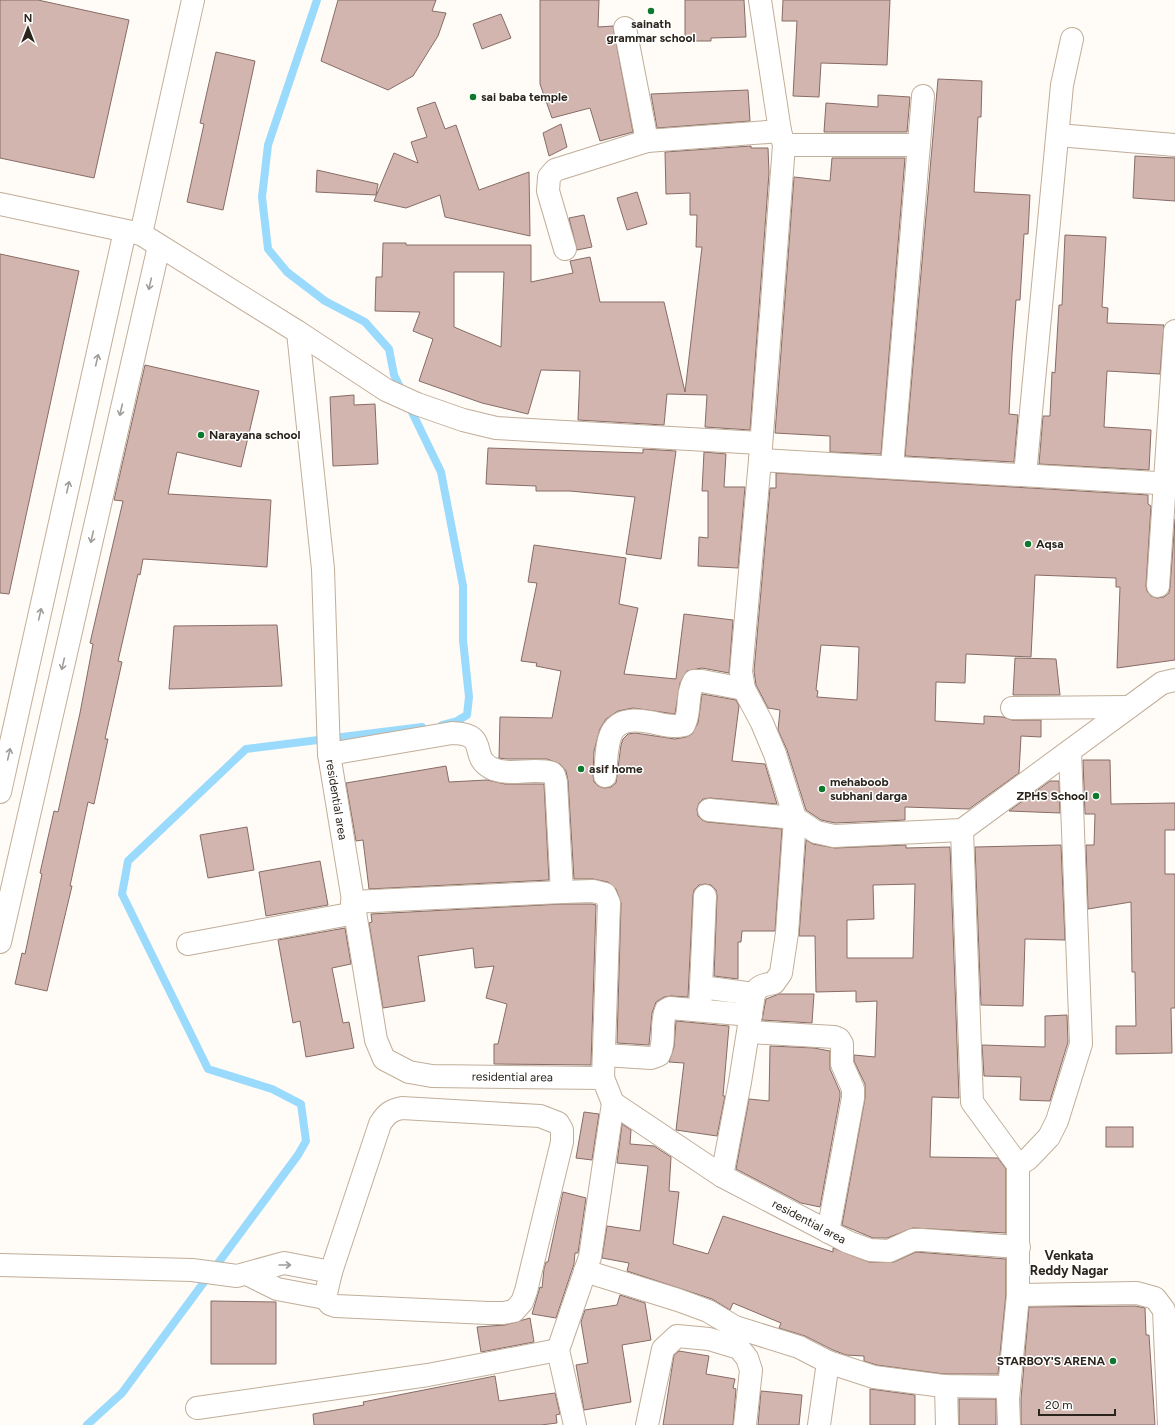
<svg xmlns="http://www.w3.org/2000/svg" width="1175" height="1425" viewBox="0 0 1175 1425" font-family="Figtree,sans-serif">
<style>
.lines{fill:none;stroke-linecap:round;stroke-linejoin:round}
.stream{stroke:#9adafd;stroke-width:8}
.building{fill:#d3b5af;stroke:#876c66;fill-rule:evenodd}
.street-casing{stroke:#c0ae9a;stroke-width:24}
.street{stroke:#fff;stroke-width:22}
.oneway{stroke:#a09c99}
.poi-dot{fill:#0e782c;stroke:#fff;stroke-width:1.5}
.labels{text-anchor:middle;dominant-baseline:central;stroke-width:3;stroke-linejoin:round;paint-order:stroke}
.poi-label{font-size:12px;font-weight:bold;fill:#2b241c;stroke:#fff;text-anchor:start}
.street-label{font-size:12px;fill:#2b241c;stroke:#fff}
.neighbourhood-label{font-size:13px;font-weight:bold;fill:#2b241c;stroke:#fff}
</style>
<rect width="100%" height="100%" fill="#fffbf6"/>
<g class="lines">
<g class="stream">
<path d="M 317,0 L 268,145 L 262,197 L 268,249 L 287,272 L 325,301 L 365,322 L 389,349 L 394,375 L 403,393"/>
<path d="M 409,406 L 441,472 L 463,586 L 463,640 L 469,697 L 467,715 L 457,721 L 442,725"/>
<path d="M 87,1425 L 122,1393 L 298,1155 L 306,1141 L 301,1104 L 272,1089 L 208,1069 L 122,894 L 128,861 L 246,749 L 422,727"/>
</g>
</g>
<g class="building">
<path d="M 0,0 L 38,0 L 129,20 L 94,178 L 0,158 Z"/>
<path d="M 338,0 L 436,0 L 432,11 L 446,13 L 438,36 L 413,76 L 388,90 L 321,61 Z"/>
<path d="M 540,0 L 599,0 L 598,27 L 613,26 L 633,132 L 600,141 L 590,108 L 552,118 L 540,84 Z"/>
<path d="M 685,0 L 744,0 L 746,37 L 711,38 L 711,41 L 685,41 Z"/>
<path d="M 783,0 L 890,0 L 887,65 L 821,63 L 819,97 L 793,96 L 797,21 L 782,21 Z"/>
<path d="M 501,14 L 511,38 L 482,49 L 473,24 Z"/>
<path d="M 216,52 L 255,61 L 223,210 L 187,202 L 204,124 L 200,123 Z"/>
<path d="M 938,79 L 982,81 L 981,117 L 978,117 L 974,192 L 1030,195 L 1028,234 L 1024,234 L 1020,300 L 1016,300 L 1012,354 L 1009,414 L 1018,415 L 1014,462 L 905,456 Z"/>
<path d="M 748,90 L 750,121 L 657,128 L 651,94 Z"/>
<path d="M 878,95 L 910,97 L 907,132 L 824,132 L 826,103 L 878,107 Z"/>
<path d="M 435,102 L 445,129 L 456,125 L 479,190 L 529,172 L 530,236 L 445,217 L 440,195 L 406,208 L 374,201 L 394,153 L 418,163 L 411,142 L 427,137 L 417,108 Z"/>
<path d="M 561,124 L 567,147 L 549,156 L 543,133 Z"/>
<path d="M 751,146 L 751,148 L 768,148 L 769,173 L 750,430 L 705,427 L 707,395 L 667,394 L 664,425 L 578,420 L 580,371 L 541,370 L 528,414 L 482,403 L 419,381 L 433,339 L 413,331 L 420,312 L 375,311 L 376,277 L 382,277 L 383,243 L 406,243 L 406,245 L 531,245 L 531,282 L 573,273 L 570,261 L 590,257 L 600,302 L 664,302 L 685,392 L 702,247 L 696,247 L 697,215 L 690,215 L 690,193 L 666,194 L 665,152 ZM 454,272 L 504,272 L 501,347 L 454,327 Z"/>
<path d="M 1135,156 L 1175,158 L 1175,201 L 1133,198 Z"/>
<path d="M 832,158 L 905,158 L 881,454 L 830,452 L 830,436 L 775,433 L 794,177 L 830,181 Z"/>
<path d="M 317,170 L 378,184 L 376,195 L 316,192 Z"/>
<path d="M 637,192 L 647,224 L 627,230 L 617,198 Z"/>
<path d="M 584,215 L 592,247 L 577,250 L 569,218 Z"/>
<path d="M 1065,235 L 1106,237 L 1102,307 L 1108,308 L 1107,323 L 1164,325 L 1160,374 L 1107,371 L 1104,427 L 1151,430 L 1149,470 L 1039,464 L 1043,416 L 1050,416 L 1052,372 L 1055,373 L 1059,305 L 1062,305 Z"/>
<path d="M 0,254 L 79,271 L 9,594 L 0,593 Z"/>
<path d="M 145,365 L 259,391 L 241,467 L 177,452 L 168,494 L 271,500 L 267,567 L 143,559 L 140,575 L 138,574 L 118,661 L 122,662 L 105,739 L 108,739 L 94,804 L 88,802 L 70,886 L 72,886 L 47,991 L 15,984 L 22,953 L 25,954 L 42,874 L 40,873 L 54,811 L 58,812 L 80,713 L 93,644 L 90,643 L 123,501 L 114,500 Z"/>
<path d="M 354,395 L 354,405 L 375,404 L 378,464 L 333,466 L 330,397 Z"/>
<path d="M 488,448 L 643,453 L 643,449 L 676,451 L 661,559 L 626,554 L 635,497 L 570,491 L 536,491 L 536,486 L 486,484 Z"/>
<path d="M 704,452 L 726,454 L 724,487 L 745,487 L 738,568 L 698,566 L 699,537 L 708,538 L 708,491 L 702,491 Z"/>
<path d="M 776,473 L 1148,495 L 1148,504 L 1151,506 L 1146,586 L 1147,591 L 1151,596 L 1157,598 L 1164,597 L 1169,593 L 1170,587 L 1175,519 L 1175,660 L 1117,668 L 1120,587 L 1116,587 L 1116,578 L 1035,575 L 1031,657 L 966,654 L 965,683 L 936,682 L 935,721 L 984,724 L 984,716 L 1003,717 L 1012,720 L 1041,720 L 1041,737 L 1021,736 L 1019,773 L 969,809 L 905,807 L 905,820 L 835,823 L 821,820 L 806,810 L 787,750 L 778,730 L 780,710 L 768,708 L 756,685 L 754,671 L 770,488 L 776,488 ZM 821,645 L 859,647 L 857,700 L 817,697 L 818,691 L 816,690 Z"/>
<path d="M 534,545 L 626,558 L 619,604 L 638,608 L 624,674 L 676,679 L 684,614 L 733,620 L 729,673 L 702,668 L 687,671 L 680,683 L 675,714 L 633,708 L 618,711 L 606,719 L 600,729 L 594,751 L 593,775 L 594,782 L 598,786 L 604,788 L 611,787 L 616,783 L 621,745 L 623,739 L 628,734 L 635,733 L 675,739 L 686,737 L 692,734 L 698,723 L 702,694 L 736,700 L 739,706 L 732,761 L 765,764 L 777,804 L 710,798 L 703,799 L 699,803 L 697,809 L 698,816 L 702,820 L 707,822 L 782,829 L 775,931 L 742,931 L 741,942 L 738,942 L 738,979 L 714,976 L 717,896 L 716,890 L 711,885 L 705,884 L 699,885 L 694,890 L 693,895 L 688,997 L 671,996 L 664,997 L 656,1002 L 652,1013 L 649,1045 L 617,1043 L 621,903 L 616,889 L 608,882 L 593,879 L 574,879 L 568,781 L 566,771 L 560,764 L 547,759 L 507,759 L 499,758 L 500,717 L 552,718 L 561,671 L 536,666 L 537,663 L 521,661 L 537,583 L 528,582 Z"/>
<path d="M 277,625 L 282,686 L 169,689 L 174,626 Z"/>
<path d="M 1015,658 L 1056,659 L 1060,695 L 1013,695 Z"/>
<path d="M 1083,760 L 1110,760 L 1111,804 L 1175,803 L 1175,830 L 1165,830 L 1165,874 L 1175,874 L 1175,1008 L 1171,1008 L 1172,1053 L 1116,1054 L 1116,1026 L 1136,1026 L 1135,972 L 1132,972 L 1131,902 L 1088,909 L 1086,845 L 1094,845 L 1095,814 L 1085,814 Z"/>
<path d="M 446,766 L 449,782 L 487,780 L 505,784 L 544,784 L 549,880 L 369,889 L 363,840 L 356,841 L 346,783 Z"/>
<path d="M 1050,781 L 1059,781 L 1060,813 L 1009,811 Z"/>
<path d="M 247,827 L 254,870 L 208,878 L 200,835 Z"/>
<path d="M 806,840 L 813,844 L 835,848 L 906,845 L 906,848 L 950,847 L 959,1098 L 932,1097 L 930,1157 L 998,1158 L 1006,1169 L 1006,1233 L 913,1228 L 887,1238 L 873,1238 L 842,1225 L 865,1098 L 865,1084 L 854,1061 L 854,1055 L 875,1057 L 877,1001 L 856,1002 L 856,991 L 816,992 L 815,936 L 799,936 ZM 915,884 L 913,958 L 847,958 L 847,920 L 874,919 L 873,885 Z"/>
<path d="M 1061,845 L 1065,940 L 1025,939 L 1023,1006 L 981,1005 L 975,847 Z"/>
<path d="M 320,861 L 328,905 L 266,916 L 259,872 Z"/>
<path d="M 562,904 L 592,904 L 596,905 L 591,1065 L 494,1064 L 494,1044 L 498,1044 L 507,1004 L 486,998 L 494,966 L 475,968 L 473,948 L 418,956 L 425,1001 L 383,1008 L 369,923 L 372,922 L 371,914 Z"/>
<path d="M 345,928 L 351,964 L 332,968 L 343,1023 L 349,1022 L 354,1048 L 306,1057 L 300,1021 L 293,1023 L 278,940 Z"/>
<path d="M 779,994 L 814,994 L 812,1023 L 762,1020 L 766,999 Z"/>
<path d="M 1067,1015 L 1068,1042 L 1050,1101 L 1020,1100 L 1021,1077 L 984,1076 L 982,1045 L 1045,1047 L 1045,1016 Z"/>
<path d="M 676,1021 L 729,1026 L 723,1096 L 725,1096 L 717,1136 L 676,1130 L 684,1063 L 669,1062 L 674,1047 Z"/>
<path d="M 770,1046 L 814,1048 L 830,1051 L 830,1069 L 840,1092 L 840,1097 L 820,1207 L 801,1203 L 736,1169 L 749,1099 L 769,1101 Z"/>
<path d="M 584,1112 L 599,1114 L 592,1160 L 576,1158 Z"/>
<path d="M 622,1124 L 631,1130 L 630,1144 L 654,1146 L 671,1157 L 669,1191 L 679,1192 L 673,1244 L 708,1254 L 723,1216 L 833,1252 L 833,1248 L 869,1262 L 894,1262 L 916,1252 L 1006,1259 L 1006,1294 L 998,1374 L 944,1374 L 877,1365 L 864,1361 L 864,1356 L 846,1355 L 833,1350 L 805,1336 L 779,1328 L 781,1323 L 733,1303 L 730,1310 L 712,1299 L 627,1271 L 629,1263 L 602,1258 L 607,1226 L 640,1231 L 648,1166 L 617,1163 Z"/>
<rect x="1106" y="1127" width="27" height="20"/>
<path d="M 563,1192 L 586,1198 L 578,1253 L 575,1253 L 574,1264 L 556,1318 L 532,1314 L 540,1287 L 542,1288 L 544,1269 L 546,1262 L 548,1262 Z"/>
<path d="M 620,1295 L 645,1303 L 651,1340 L 622,1345 L 631,1402 L 584,1410 L 576,1365 L 588,1363 L 581,1322 L 585,1310 L 617,1305 Z"/>
<path d="M 211,1301 L 276,1302 L 276,1364 L 211,1364 Z"/>
<path d="M 1135,1306 L 1145,1308 L 1146,1335 L 1149,1335 L 1155,1425 L 1021,1425 L 1021,1399 L 1029,1307 Z"/>
<path d="M 530,1318 L 534,1342 L 481,1352 L 477,1327 L 505,1325 Z"/>
<path d="M 679,1351 L 709,1356 L 706,1374 L 735,1379 L 733,1388 L 736,1389 L 733,1425 L 663,1425 L 674,1355 Z"/>
<path d="M 495,1376 L 499,1401 L 555,1393 L 560,1414 L 556,1415 L 557,1423 L 541,1425 L 314,1425 L 313,1414 L 364,1405 L 363,1402 Z"/>
<path d="M 870,1389 L 915,1395 L 915,1425 L 870,1425 Z"/>
<path d="M 761,1391 L 802,1395 L 799,1425 L 758,1425 Z"/>
<rect x="959" y="1399" width="37" height="26"/>
</g>
<g class="lines">
<g class="street-casing">
<g id="street">
<path d="M 760,0 L 780,131 L 784,145 L 760,460 L 741,672 L 744,689 L 762,723 L 775,754 L 795,818 L 816,832 L 834,836 L 962,830 L 1162,683 L 1175,680"/>
<path d="M 625,28 L 647,141"/>
<path d="M 1058,135 L 1175,145"/>
<path d="M 784,145 L 919,145"/>
<path d="M 0,204 L 141,234 L 298,332 L 386,390 L 417,404 L 463,420 L 496,428 L 760,443"/>
<path d="M 141,234 L 193,0"/>
<path d="M 565,249 L 548,191 L 549,177 L 555,170 L 647,141 L 780,131"/>
<path d="M 298,332 L 323,569 L 329,754"/>
<path d="M 760,460 L 1175,484"/>
<path d="M 892,467 L 923,96"/>
<path d="M 1025,475 L 1062,85 L 1072,39"/>
<path d="M 1158,586 L 1175,331"/>
<path d="M 1012,708 L 1129,707"/>
<path d="M 605,776 C 608,743 604,713 650,722 C 661,724 672,728 684,725 C 691,712 686,694 694,681 L 702,681 L 744,689"/>
<path d="M 0,792 L 125,231"/>
<path d="M 709,810 L 795,818 L 787,933 L 781,973 L 774,983 C 764,985 759,985 754,994 L 740,1082 L 722,1176"/>
<path d="M 962,830 L 972,1102 L 1018,1165 L 1018,1295 L 1008,1399 L 1009,1425"/>
<path id="s1" d="M 562,892 L 556,782 L 554,775 L 552,773 C 533,767 509,777 491,768 C 468,756 491,734 452,733 L 329,754 L 376,1040 L 384,1059 L 409,1072 L 432,1076 L 603,1078 L 613,1103 L 722,1176 L 848,1242 L 870,1250 L 889,1251 L 913,1240 L 922,1240 L 1019,1247"/>
<path d="M 352,902 L 562,892 L 593,891 L 605,894 L 609,903 L 603,1078"/>
<path d="M 0,942 L 159,246"/>
<path d="M 188,944 L 355,913"/>
<path d="M 701,987 L 754,994"/>
<path d="M 700,1010 L 705,896"/>
<path d="M 749,1032 L 834,1037 L 839,1039 L 842,1044 L 842,1064 L 853,1089 L 853,1098 L 828,1232"/>
<path d="M 604,1055 L 651,1058 L 659,1055 C 666,1042 660,1024 666,1010 L 670,1008 L 751,1015"/>
<path d="M 402,1108 L 540,1116 L 558,1123 L 562,1130 L 562,1142 L 526,1291 L 522,1302 L 514,1311 L 503,1313 L 488,1313 L 336,1306 L 330,1304 L 325,1298 L 331,1272 L 380,1124 C 386,1114 391,1110 402,1108 Z"/>
<path d="M 1018,1165 L 1028,1159 L 1049,1137 L 1057,1121 L 1081,1044 L 1070,751"/>
<path d="M 0,1265 L 192,1270 L 237,1276 L 284,1263 L 331,1272"/>
<path d="M 585,1271 L 678,1300 L 708,1311 L 735,1327 L 799,1347 L 828,1362"/>
<path d="M 247,1274 L 277,1289 L 325,1298"/>
<path d="M 1018,1295 L 1137,1293 L 1155,1298 L 1164,1310 L 1169,1425"/>
<path d="M 946,1386 L 947,1425"/>
<path d="M 197,1408 L 428,1375 L 558,1350"/>
<path d="M 575,1425 L 558,1350 L 590,1257 L 613,1103"/>
<path d="M 647,1425 L 663,1349 L 677,1336 L 709,1339 L 739,1348 L 747,1358 L 751,1370 L 745,1425"/>
<path d="M 819,1425 L 828,1362 L 874,1377 L 943,1386 L 1009,1387"/>
</g>
</g>
<use href="#street" class="street"/>
</g>
<defs><path id="oneway-shaft" d="M-6 0H5M1.5-3L5.5 0L1.5 3" fill="none" stroke-width="1.6" stroke-linecap="round" stroke-linejoin="round"/></defs>
<g class="oneway">
<use href="#oneway-shaft" transform="translate(150 284) rotate(103)"/>
<use href="#oneway-shaft" transform="translate(97 360) rotate(-77)"/>
<use href="#oneway-shaft" transform="translate(121 410) rotate(103)"/>
<use href="#oneway-shaft" transform="translate(68 487) rotate(-77)"/>
<use href="#oneway-shaft" transform="translate(92 537) rotate(103)"/>
<use href="#oneway-shaft" transform="translate(40 614) rotate(-77)"/>
<use href="#oneway-shaft" transform="translate(63 664) rotate(103)"/>
<use href="#oneway-shaft" transform="translate(9 754) rotate(-77)"/>
<use href="#oneway-shaft" transform="translate(285 1265)"/>
</g>
<g class="poi-dot">
<circle cx="651" cy="11" r="4"/>
<circle cx="473" cy="97" r="4"/>
<circle cx="201" cy="435" r="4"/>
<circle cx="1028" cy="544" r="4"/>
<circle cx="581" cy="769" r="4"/>
<circle cx="822" cy="789" r="4"/>
<circle cx="1096" cy="796" r="4"/>
<circle cx="1113" cy="1361" r="4"/>
</g>
<g class="labels">
<g class="poi-label">
<text x="651" y="24" text-anchor="middle">sainath<tspan x="651" dy="14">grammar school</tspan></text>
<text x="481" y="97">sai baba temple</text>
<text x="209" y="435">Narayana school</text>
<text x="1036" y="544">Aqsa</text>
<text x="589" y="769">asif home</text>
<text x="830" y="782">mehaboob<tspan x="830" dy="14">subhani darga</tspan></text>
<text x="1088" y="796" text-anchor="end">ZPHS School</text>
<text x="1105" y="1361" text-anchor="end">STARBOY'S ARENA</text>
</g>
<g class="street-label">
<text stroke="none"><textPath href="#s1" startOffset="411">residential area</textPath></text>
<text stroke="none"><textPath href="#s1" startOffset="807">residential area</textPath></text>
<text stroke="none"><textPath href="#s1" startOffset="1154">residential area</textPath></text>
</g>
<g class="neighbourhood-label">
<text x="1069" y="1255">Venkata<tspan x="1069" dy="15">Reddy Nagar</tspan></text>
</g>
</g>
<g transform="translate(28 28)" stroke="#ffffff" stroke-width="3" paint-order="stroke">
<path d="M0-3L7 15L0 10L-7 15Z" fill="#2b241c"/>
<text y="-6" font-size="11" font-weight="bold" text-anchor="middle" fill="#2b241c">N</text>
</g>
<path d="M1039 1409v6h76v-6" fill="none" stroke="#2b241c" stroke-width="2"/>
<text x="1045" y="1409" font-size="12" fill="#2b241c" stroke="#ffffff" stroke-width="3" paint-order="stroke">20 m</text>
</svg>
